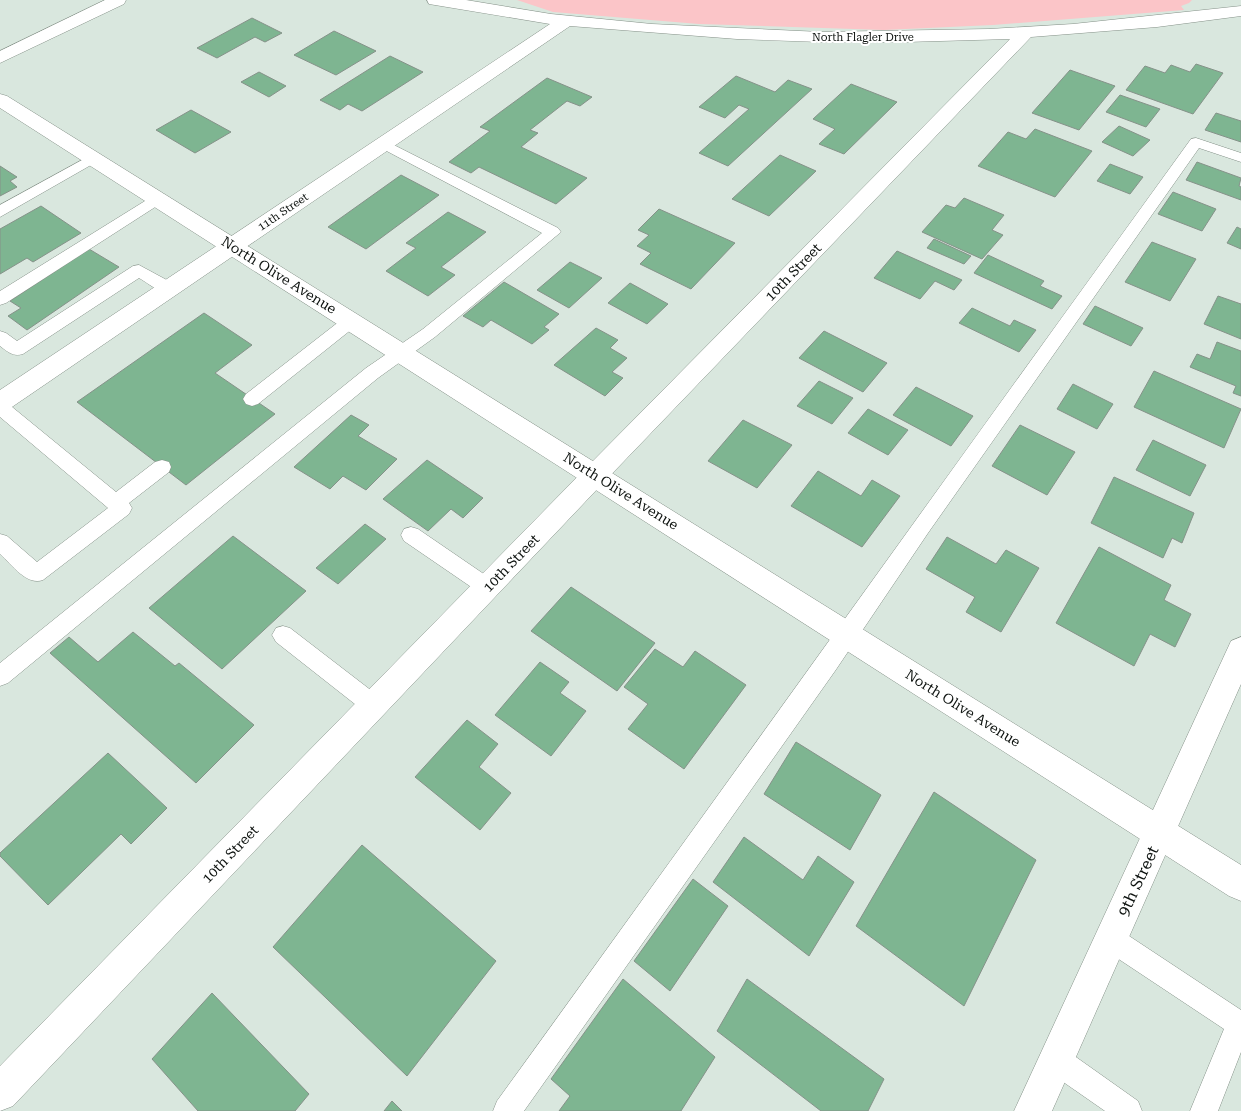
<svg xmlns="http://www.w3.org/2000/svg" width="1241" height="1111" viewBox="0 0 1241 1111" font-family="'Roboto Serif',serif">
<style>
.green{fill:#fbc5c8}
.building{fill:#7eb591;stroke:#859289}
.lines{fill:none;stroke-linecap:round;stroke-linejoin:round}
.lane-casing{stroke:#859188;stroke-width:1}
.street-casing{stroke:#859188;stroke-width:1}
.secondary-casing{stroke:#859188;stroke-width:1}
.lane{fill:#fff;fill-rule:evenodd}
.street{fill:#fff;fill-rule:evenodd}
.secondary{fill:#fff;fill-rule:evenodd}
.labels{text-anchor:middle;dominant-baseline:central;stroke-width:4;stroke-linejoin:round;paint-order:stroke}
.far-street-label{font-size:11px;fill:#0c110e;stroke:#fff}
.street-label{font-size:14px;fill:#0c110e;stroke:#fff}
.near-street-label{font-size:16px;fill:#0c110e;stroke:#fff}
</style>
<rect width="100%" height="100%" fill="#d9e7de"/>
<path class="green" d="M 517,0 L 1192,0 L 1189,3 L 1181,6 L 1184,10 L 993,25 L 884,30 L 699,24 L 553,12 Z"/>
<g class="building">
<path d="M 252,18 L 282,33 L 265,42 L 255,37 L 217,58 L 197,48 Z"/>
<path d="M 334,31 L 376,51 L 336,75 L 294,55 Z"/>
<path d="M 390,56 L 423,72 L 362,111 L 348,104 L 340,110 L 320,100 Z"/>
<path d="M 1196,64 L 1223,73 L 1193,114 L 1126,90 L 1145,66 L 1165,73 L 1171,65 L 1190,72 Z"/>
<path d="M 1070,70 L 1115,86 L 1079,130 L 1032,113 Z"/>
<path d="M 259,72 L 286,86 L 269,97 L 241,82 Z"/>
<path d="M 736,76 L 775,92 L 788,80 L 812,89 L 728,166 L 699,153 L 749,109 L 739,105 L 725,118 L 699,107 Z"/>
<path d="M 547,78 L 592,97 L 580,106 L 567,101 L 530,130 L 538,133 L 521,147 L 587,178 L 556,204 L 479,167 L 471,173 L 449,162 L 490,131 L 480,127 Z"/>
<path d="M 851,84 L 897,102 L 844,154 L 819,144 L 835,129 L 813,119 Z"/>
<path d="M 1120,95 L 1160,109 L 1146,127 L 1106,112 Z"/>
<path d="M 191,110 L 231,132 L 195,153 L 156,130 Z"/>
<path d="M 1216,113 L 1241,121 L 1241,142 L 1205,130 Z"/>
<path d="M 1119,126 L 1150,140 L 1133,156 L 1102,142 Z"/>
<path d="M 1035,129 L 1092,151 L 1055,197 L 978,166 L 1008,132 L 1026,139 Z"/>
<path d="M 780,155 L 816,171 L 769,216 L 732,199 Z"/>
<path d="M 1197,162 L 1241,178 L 1239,186 L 1241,187 L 1241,200 L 1186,180 Z"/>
<path d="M 1110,164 L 1143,177 L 1130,194 L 1097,181 Z"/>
<path d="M 0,166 L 17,177 L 10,181 L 17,187 L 0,196 Z"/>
<path d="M 401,175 L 439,195 L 366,249 L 328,227 Z"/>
<path d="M 1173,192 L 1216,209 L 1202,231 L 1158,214 Z"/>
<path d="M 964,198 L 1004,215 L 992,230 L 1003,235 L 982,259 L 922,232 L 946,205 L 955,208 Z"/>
<path d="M 41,206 L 81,233 L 33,262 L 27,258 L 0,274 L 0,229 Z"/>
<path d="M 659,209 L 735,243 L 691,289 L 640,264 L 651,253 L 637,246 L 649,235 L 638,230 Z"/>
<path d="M 448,212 L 486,232 L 441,267 L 455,275 L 428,296 L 386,271 L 416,248 L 406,243 Z"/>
<path d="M 1237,227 L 1241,229 L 1241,249 L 1227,243 Z"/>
<path d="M 934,239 L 971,256 L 964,264 L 927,248 Z"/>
<path d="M 1152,242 L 1196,259 L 1170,301 L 1125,282 Z"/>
<path d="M 89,249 L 119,267 L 27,330 L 8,316 L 21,308 L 10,301 Z"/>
<path d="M 897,251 L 962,280 L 954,290 L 935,281 L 920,299 L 874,278 Z"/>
<path d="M 988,255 L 1044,281 L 1040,286 L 1062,296 L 1052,309 L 974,273 Z"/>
<path d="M 570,262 L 602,278 L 569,308 L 537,290 Z"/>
<path d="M 504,282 L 559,314 L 544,327 L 549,330 L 532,344 L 491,320 L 483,327 L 463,316 Z"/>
<path d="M 630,283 L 668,304 L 647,324 L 608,303 Z"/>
<path d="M 1218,296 L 1241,304 L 1241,339 L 1204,324 Z"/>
<path d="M 1095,306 L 1143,328 L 1131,346 L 1083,324 Z"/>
<path d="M 972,308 L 1010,326 L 1014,320 L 1036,330 L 1019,352 L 959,323 Z"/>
<path d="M 204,313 L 252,345 L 215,373 L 275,414 L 186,485 L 77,402 Z"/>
<path d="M 596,328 L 618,340 L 610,348 L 627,358 L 612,372 L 623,378 L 605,396 L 554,365 Z"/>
<path d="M 824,331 L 887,363 L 863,392 L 799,358 Z"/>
<path d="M 1217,342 L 1241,351 L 1241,396 L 1233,393 L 1236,386 L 1190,367 L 1197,354 L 1210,359 Z"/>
<path d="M 1154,371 L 1241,409 L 1224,448 L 1134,407 Z"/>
<path d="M 819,381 L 853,398 L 832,424 L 797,406 Z"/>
<path d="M 1073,384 L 1113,404 L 1097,429 L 1057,409 Z"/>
<path d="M 916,387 L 973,416 L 951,446 L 893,415 Z"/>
<path d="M 868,409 L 908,430 L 888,455 L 848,433 Z"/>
<path d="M 351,415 L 369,425 L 358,436 L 397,459 L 366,490 L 343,476 L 330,489 L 294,467 Z"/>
<path d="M 743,420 L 792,445 L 757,488 L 708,461 Z"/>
<path d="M 1020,425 L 1075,452 L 1047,495 L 992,466 Z"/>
<path d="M 1153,440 L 1206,465 L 1190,496 L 1136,470 Z"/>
<path d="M 427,460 L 483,498 L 463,518 L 451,509 L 428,531 L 383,499 Z"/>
<path d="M 818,471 L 861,496 L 872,480 L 900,496 L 862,547 L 791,506 Z"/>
<path d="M 1114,477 L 1194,513 L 1182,543 L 1172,538 L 1163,558 L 1091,523 Z"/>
<path d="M 365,524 L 386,539 L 338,584 L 316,568 Z"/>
<path d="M 233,536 L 306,591 L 222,669 L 149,608 Z"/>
<path d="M 947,537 L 996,564 L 1006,550 L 1039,568 L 1001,632 L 966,612 L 975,597 L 926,569 Z"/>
<path d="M 1099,547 L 1171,585 L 1164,600 L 1191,614 L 1175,647 L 1150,634 L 1134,666 L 1056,623 Z"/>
<path d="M 571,587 L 655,643 L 617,691 L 531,631 Z"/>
<path d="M 133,632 L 175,666 L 179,663 L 254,725 L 196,783 L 50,653 L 69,637 L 98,662 Z"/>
<path d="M 655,649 L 683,667 L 695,651 L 746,685 L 684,769 L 628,729 L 648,704 L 624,687 Z"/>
<path d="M 540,662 L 569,682 L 560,693 L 586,711 L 551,756 L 495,715 Z"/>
<path d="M 467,720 L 498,744 L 479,767 L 511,793 L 480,830 L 415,777 Z"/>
<path d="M 796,742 L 881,795 L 850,850 L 764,794 Z"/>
<path d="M 108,753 L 167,808 L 131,844 L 121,834 L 48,905 L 0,856 L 0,853 Z"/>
<path d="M 934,792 L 1036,860 L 964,1006 L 856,926 Z"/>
<path d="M 744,837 L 803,880 L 818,856 L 854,882 L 809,956 L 713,882 Z"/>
<path d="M 362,845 L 496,961 L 407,1076 L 273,947 Z"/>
<path d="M 693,879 L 728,906 L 670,991 L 634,961 Z"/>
<path d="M 623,979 L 715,1057 L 681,1111 L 559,1111 L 570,1096 L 551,1079 Z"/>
<path d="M 747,979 L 884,1079 L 868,1111 L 821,1111 L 717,1031 Z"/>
<path d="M 212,993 L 309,1094 L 295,1111 L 198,1111 L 152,1059 Z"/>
<path d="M 392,1101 L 402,1111 L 384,1111 Z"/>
</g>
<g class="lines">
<g class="lane-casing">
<g id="lane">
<path d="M 1196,138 L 1241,153 L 1241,162 L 1199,148 L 928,533 L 835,671 L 524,1111 L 493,1111 L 497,1101 C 729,781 959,459 1191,139 Z"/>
<path d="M 384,140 L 558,228 L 561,232 L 435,337 L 378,378 L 8,683 L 0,686 L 0,663 L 366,368 L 423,329 L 542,233 L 379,147 L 377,144 L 379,141 Z"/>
<path d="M 93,154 L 98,155 L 100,158 L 98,161 L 0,217 L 0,205 Z"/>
<path d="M 158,194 L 163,196 L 166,199 L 163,202 L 6,303 L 0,305 L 0,291 L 153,196 Z"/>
<path d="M 139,265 L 176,285 L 178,289 L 176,293 C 163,297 150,284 139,278 L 23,354 C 13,357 8,352 0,346 L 0,331 L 6,333 L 17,341 L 133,266 Z"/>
<path d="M 351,315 L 357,317 L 359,321 L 357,325 L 258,404 L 252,406 L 246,404 L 243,399 L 246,394 L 345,317 Z"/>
<path d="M 0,400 L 6,402 L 116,492 L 155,462 L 162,460 L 169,462 L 171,467 L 169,472 L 129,503 L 132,508 L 129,514 L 43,580 C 27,586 12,565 0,554 L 0,534 L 7,536 L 37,562 L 108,508 L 0,417 Z"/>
<path d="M 411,527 L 418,529 L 494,581 L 497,587 L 494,593 L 487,596 L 480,593 L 404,541 L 401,535 L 404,529 Z"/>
<path d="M 283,626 L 290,628 L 381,698 L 384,705 L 381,712 L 373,715 L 365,712 L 276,642 L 272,635 L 276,628 Z"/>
<path d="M 1111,926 L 1120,930 L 1241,1010 L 1241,1052 L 1218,1111 L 1190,1111 L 1224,1029 L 1102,948 L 1098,939 L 1102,930 Z"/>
<path d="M 1056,1047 L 1066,1050 L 1138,1101 L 1142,1111 L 1105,1111 L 1046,1070 L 1043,1060 L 1046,1050 Z"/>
</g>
</g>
<g class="street-casing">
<g id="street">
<path d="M 427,0 L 466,0 L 551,14 L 652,24 L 821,32 L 989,29 L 1073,24 L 1241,6 L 1241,16 L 1157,27 L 1031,37 L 604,482 L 13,1106 L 0,1111 L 0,1066 L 586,468 L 1010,39 L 905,42 L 821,42 L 737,39 L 570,26 L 9,409 L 0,411 L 0,390 L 550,24 L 435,5 L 429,4 Z"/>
<path d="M 1241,637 L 1241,684 L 1052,1111 L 1014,1111 L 1231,641 Z"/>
</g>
</g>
<g class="secondary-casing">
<g id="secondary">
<path d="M 105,0 L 126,0 L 124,4 L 0,63 L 0,51 Z"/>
<path d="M 0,94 L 7,96 L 1241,865 L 1241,901 L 1229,896 L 0,108 Z"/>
</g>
</g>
<use href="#lane" class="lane"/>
<use href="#street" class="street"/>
<use href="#secondary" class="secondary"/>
</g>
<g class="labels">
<g class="far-street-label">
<text x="863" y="37">North Flagler Drive</text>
<text transform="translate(283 212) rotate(-34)">11th Street</text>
</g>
<g class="street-label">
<text transform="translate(793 272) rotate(-46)">10th Street</text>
<text transform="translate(279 275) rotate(32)">North Olive Avenue</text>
<text transform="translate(621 491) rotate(32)">North Olive Avenue</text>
<text transform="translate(511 563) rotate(-46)">10th Street</text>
<text transform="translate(963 708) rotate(32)">North Olive Avenue</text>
<text transform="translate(230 854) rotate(-46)">10th Street</text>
</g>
<g class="near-street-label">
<text transform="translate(1138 881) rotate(-65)">9th Street</text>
</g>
</g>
</svg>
